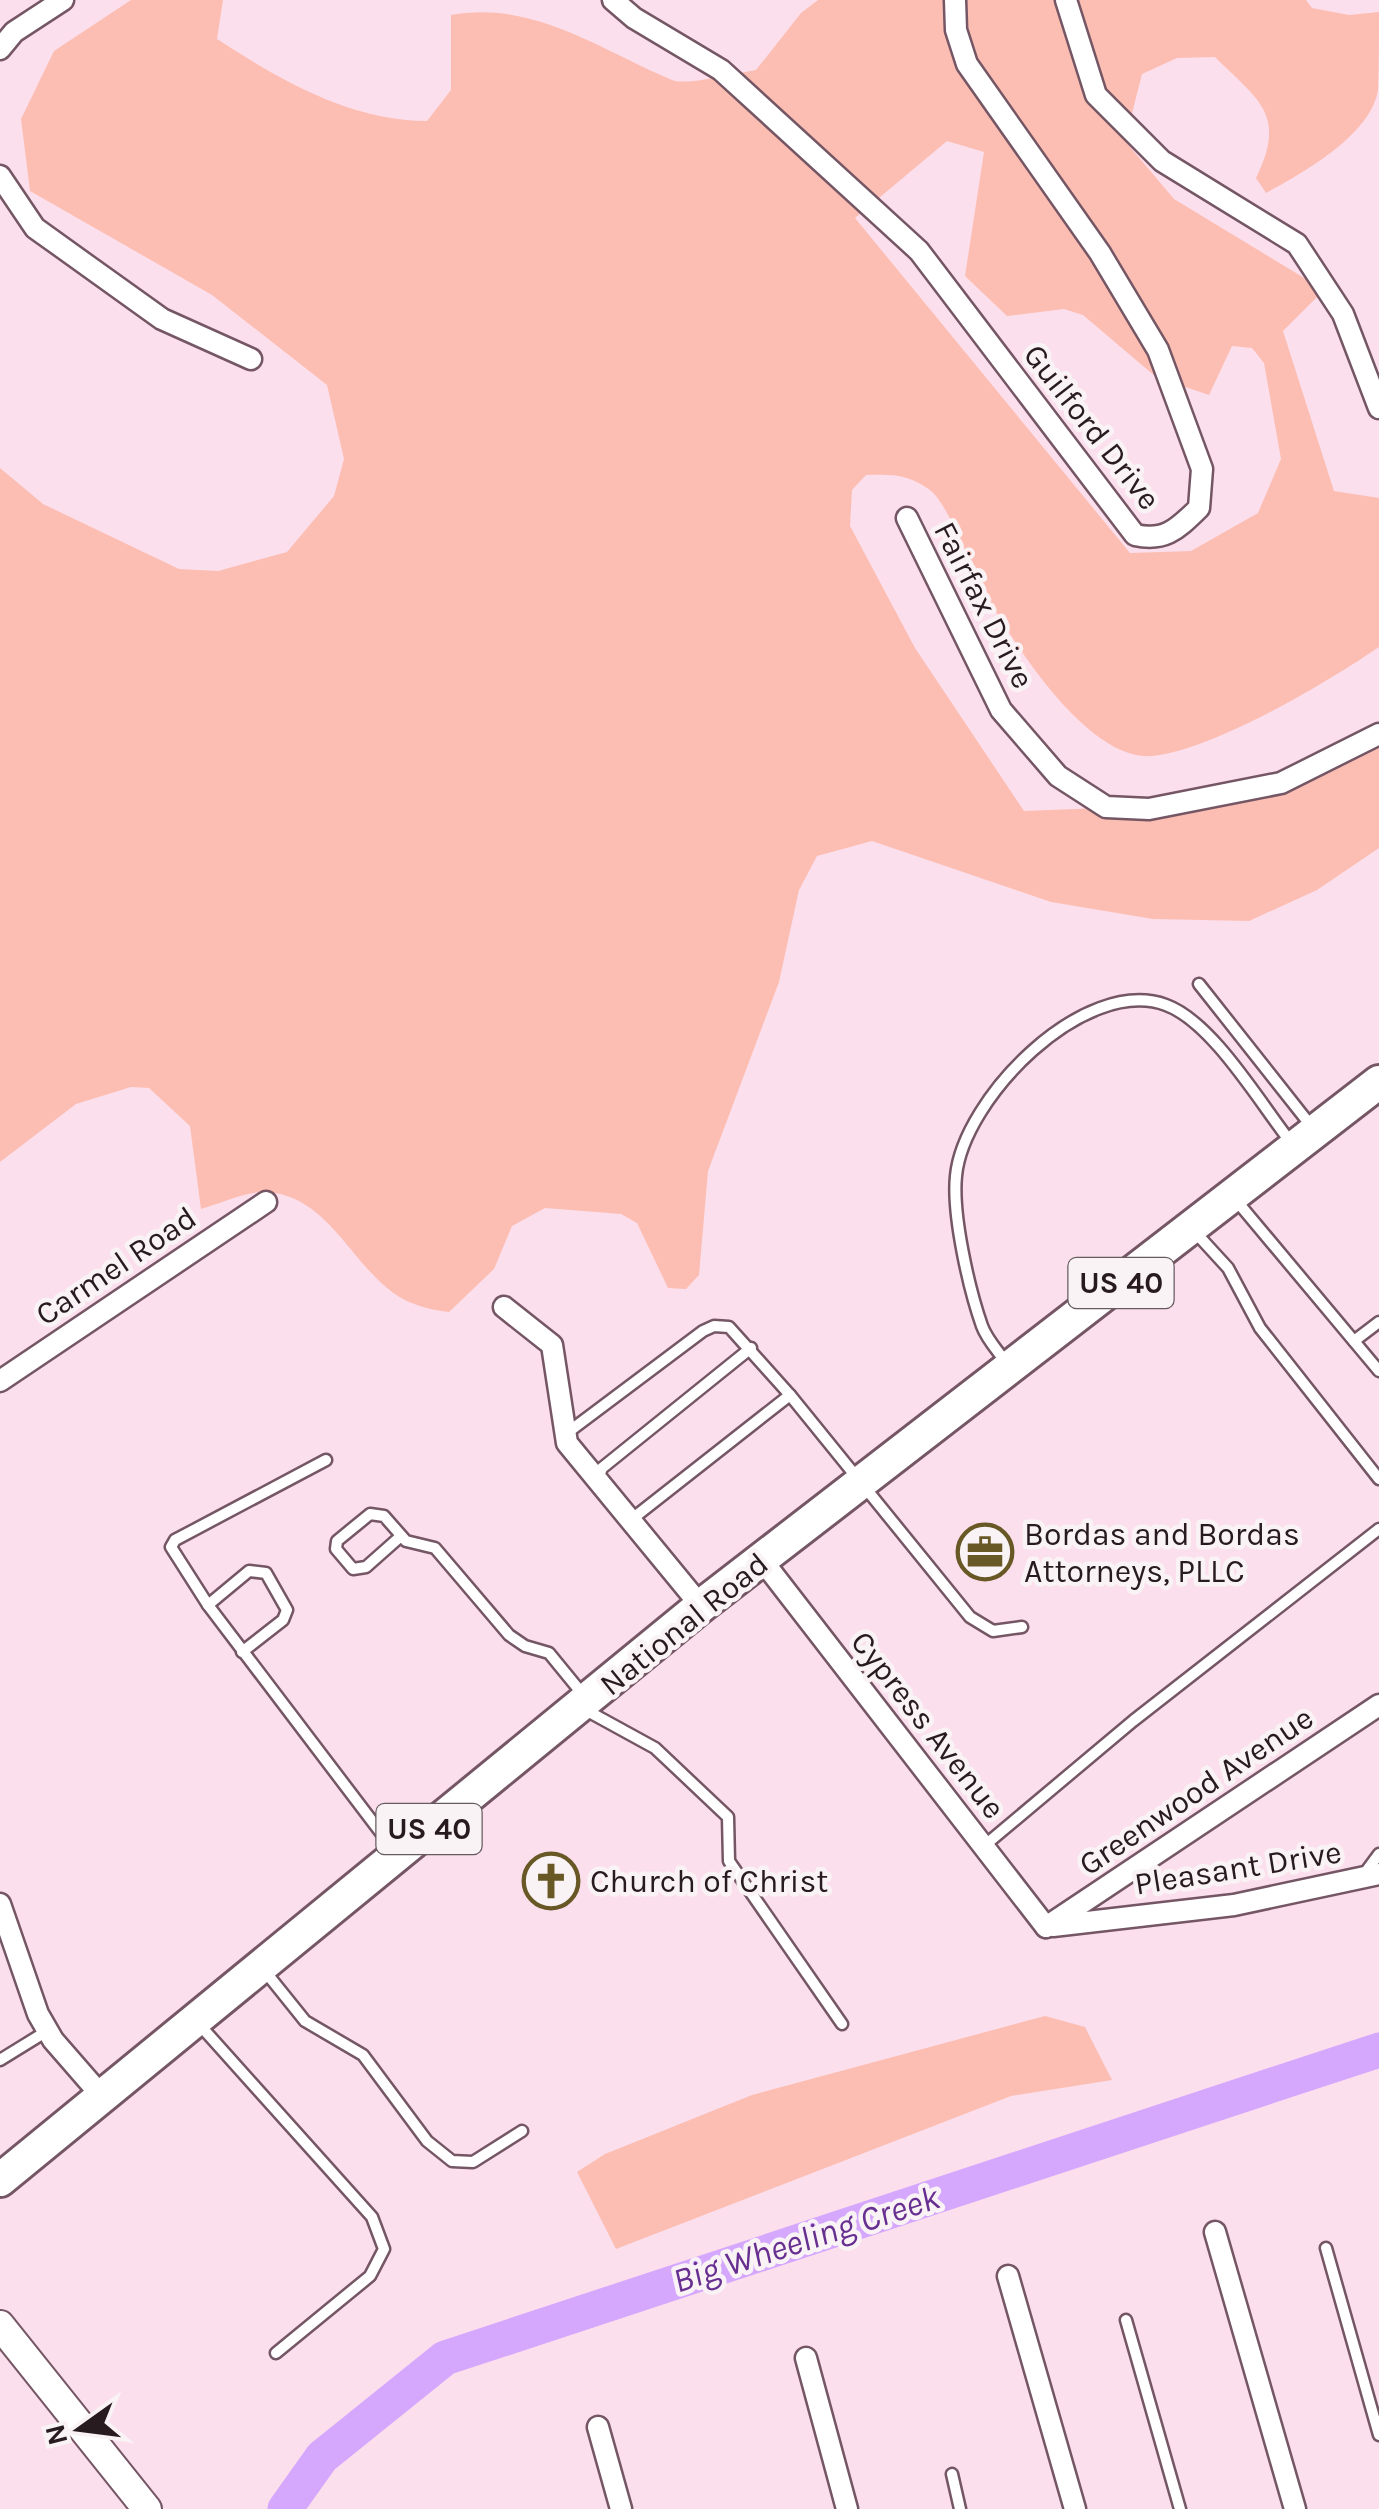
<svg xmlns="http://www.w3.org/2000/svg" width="1379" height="2509" viewBox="0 0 1379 2509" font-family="Karla,sans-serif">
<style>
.green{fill:#fcbeb3;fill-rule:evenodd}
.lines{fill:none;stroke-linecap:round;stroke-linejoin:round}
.river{stroke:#d5a8fe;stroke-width:35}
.service-casing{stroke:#745664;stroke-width:15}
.minor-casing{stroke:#745664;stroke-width:25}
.tertiary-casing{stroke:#745664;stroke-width:32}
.primary-casing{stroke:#745664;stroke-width:38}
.service{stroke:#fff;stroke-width:10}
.minor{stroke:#fff;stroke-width:20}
.tertiary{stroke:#fff;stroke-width:28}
.primary{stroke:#fff;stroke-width:32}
.labels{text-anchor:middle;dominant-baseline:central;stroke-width:9;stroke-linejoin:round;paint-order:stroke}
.shield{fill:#faf3f6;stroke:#665c60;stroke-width:2.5}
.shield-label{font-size:30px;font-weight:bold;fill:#271b20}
.street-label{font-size:32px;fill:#271b20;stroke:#faf3f6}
.poi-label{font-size:32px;fill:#271b20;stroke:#faf3f6;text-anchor:start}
.water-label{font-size:35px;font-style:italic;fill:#672f90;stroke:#faf3f6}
</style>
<rect width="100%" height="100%" fill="#fcdfec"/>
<g class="green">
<path d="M 131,0 L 223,0 L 217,39 C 280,80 350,121 427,121 L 451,90 L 451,15 C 533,0 600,50 672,80 C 687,86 737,73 756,70 L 801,13 L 818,0 L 1306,0 L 1312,8 L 1349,15 L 1379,12 C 1379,37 1379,65 1378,90 C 1371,135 1303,173 1266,193 L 1256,178 C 1287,114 1259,101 1215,57 L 1177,58 L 1142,74 L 1125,141 L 1174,199 L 1324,290 L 1283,331 L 1334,491 L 1379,498 L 1379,647 C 1328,682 1212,751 1152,756 C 1087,761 1012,641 984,591 C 969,566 950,506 930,490 C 908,474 893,474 866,475 L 852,490 L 850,526 L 915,648 L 1024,811 L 1205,804 L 1285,792 L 1379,748 L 1379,848 L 1317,890 L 1249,921 L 1153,919 L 1051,902 L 872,841 L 817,856 L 799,890 L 779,982 L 708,1171 L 699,1275 L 686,1289 L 668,1288 L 637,1223 L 621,1214 L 545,1208 L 512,1226 L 494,1269 L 449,1312 C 429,1310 408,1304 392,1292 C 349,1260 324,1191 261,1192 C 242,1193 219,1204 201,1209 L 190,1126 L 149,1088 L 131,1087 L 76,1104 L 0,1162 L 0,468 L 43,504 L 179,569 L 218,571 L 287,552 L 334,496 L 344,459 L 327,385 L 212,295 L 30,191 L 21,119 L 54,51 ZM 947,141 L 984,152 L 965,276 L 1007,316 L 1064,309 L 1083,315 L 1156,377 L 1209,395 L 1232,346 L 1252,348 L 1264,363 L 1281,459 L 1258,513 L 1191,551 L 1130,553 L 855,218 Z"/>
<path d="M 1045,2016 L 1085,2027 L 1112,2080 L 1011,2096 L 616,2249 L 577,2172 L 605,2154 L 752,2095 Z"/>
</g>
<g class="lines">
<path class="river" d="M 285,2509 L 322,2457 L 445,2358 L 1379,2050"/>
<g class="service-casing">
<g id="service">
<path d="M 1199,984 L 1312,1127"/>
<path d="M 1235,1199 L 1379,1371"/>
<path d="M 1195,1232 L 1228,1268 L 1260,1328 L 1379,1479"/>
<path d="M 1354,1341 L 1379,1322"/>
<path d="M 1007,1364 C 999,1352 987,1340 982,1326 C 969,1289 952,1215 956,1176 C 963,1099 1084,975 1166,1005 C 1213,1022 1261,1105 1293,1145"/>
<path d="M 567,1433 L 703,1331 L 714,1326 L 729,1327 L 790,1395 L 970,1617 L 993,1631 L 1022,1627"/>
<path d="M 326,1460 L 175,1540 L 171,1547 L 208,1605 L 394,1850"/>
<path d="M 598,1479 L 602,1468 L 751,1348"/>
<path d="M 632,1519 L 790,1395"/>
<path d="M 401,1536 L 366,1567 L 353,1569 L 336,1549 L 337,1541 L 370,1514 L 384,1516 L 406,1541 L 435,1548 L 509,1635 L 525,1646 L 549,1653 L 585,1697"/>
<path d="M 208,1605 L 249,1571 L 266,1573 L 287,1610 L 283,1620 L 242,1652"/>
<path d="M 582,1708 L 655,1748 L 728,1817 L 729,1861 L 842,2024"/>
<path d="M 984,1846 L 1133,1721 L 1379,1529"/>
<path d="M 1362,1877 L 1379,1854"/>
<path d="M 264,1970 L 305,2021 L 363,2055 L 427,2141 L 452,2161 L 473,2162 L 522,2131"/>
<path d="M 198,2023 L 372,2217 L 384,2249 L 370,2276 L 276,2353"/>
<path d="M 0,2060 L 47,2031"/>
<path d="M 1326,2248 L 1379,2435"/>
<path d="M 1126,2320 L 1180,2509"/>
<path d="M 952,2474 L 960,2509"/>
</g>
</g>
<g class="minor-casing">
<g id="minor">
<path d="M 613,0 L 634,18 L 721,70 L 919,251 L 1135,535 C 1166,542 1178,528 1199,508 L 1202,469 L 1158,350 L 1100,253 L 967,64 L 956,30 L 955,0"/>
<path d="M 1066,0 L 1096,95 L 1162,161 L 1297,244 L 1343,314 L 1379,408"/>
<path d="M 0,49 L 14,32 L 63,0"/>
<path d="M 0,176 L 35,228 L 162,319 L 251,359"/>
<path d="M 907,518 L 1001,710 L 1058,776 L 1106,807 L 1149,809 L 1281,783 L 1379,734"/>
<path d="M 504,1307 L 552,1345 L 567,1443 L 701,1606"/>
<path d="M 0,1381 L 266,1202"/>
<path d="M 762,1560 L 1046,1927"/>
<path d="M 0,1904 L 38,2014 L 53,2040 L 100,2094"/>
<path d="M 1053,1926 L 1234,1905 L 1379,1874"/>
<path d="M 1046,1927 L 1379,1705"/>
<path d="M 1215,2232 L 1295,2509"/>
<path d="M 1008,2276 L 1075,2509"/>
<path d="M 806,2358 L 847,2509"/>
<path d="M 598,2427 L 621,2509"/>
</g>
</g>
<g class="tertiary-casing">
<path id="tertiary" d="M 0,2325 L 147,2509"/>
</g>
<g class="primary-casing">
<path id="primary" d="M 0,2180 L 701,1606 L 1379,1082"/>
</g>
<use href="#service" class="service"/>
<use href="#minor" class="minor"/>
<use href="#tertiary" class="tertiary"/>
<use href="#primary" class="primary"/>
</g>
<defs>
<g id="office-ring" transform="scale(2.875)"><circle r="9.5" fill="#faf3f6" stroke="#685825" stroke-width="1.5"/><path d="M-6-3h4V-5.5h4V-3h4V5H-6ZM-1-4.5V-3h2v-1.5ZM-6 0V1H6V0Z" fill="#685825"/></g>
<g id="church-ring" transform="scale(2.875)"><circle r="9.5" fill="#faf3f6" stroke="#685825" stroke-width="1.5"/><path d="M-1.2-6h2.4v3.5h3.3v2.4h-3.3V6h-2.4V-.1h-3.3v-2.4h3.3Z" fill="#685825"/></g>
</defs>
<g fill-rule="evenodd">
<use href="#office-ring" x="985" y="1552"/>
<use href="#church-ring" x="551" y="1881"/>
</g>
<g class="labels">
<g class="shield">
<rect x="1068.5" y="1258" width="105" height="50" rx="8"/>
<rect x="376.5" y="1804" width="105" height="50" rx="8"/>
</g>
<g class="shield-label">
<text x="1121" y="1283">US 40</text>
<text x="429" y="1829">US 40</text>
</g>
<g class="street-label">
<text transform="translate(1092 427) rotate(52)">Guilford Drive</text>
<text transform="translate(984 605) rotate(63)">Fairfax Drive</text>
<text transform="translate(116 1266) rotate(-34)">Carmel Road</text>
<text transform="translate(684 1624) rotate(-39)">National Road</text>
<text transform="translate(928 1725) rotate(52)">Cypress Avenue</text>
<text transform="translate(1196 1791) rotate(-34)">Greenwood Avenue</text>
<text transform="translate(1238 1868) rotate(-9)">Pleasant Drive</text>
</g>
<g class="poi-label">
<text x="1024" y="1534">Bordas and Bordas<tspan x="1024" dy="37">Attorneys, PLLC</tspan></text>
<text x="590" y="1881">Church of Christ</text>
</g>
<g class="water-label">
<text transform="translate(806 2239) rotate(-18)">Big Wheeling Creek</text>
</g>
</g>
<g transform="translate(80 2429) rotate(256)" stroke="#faf3f6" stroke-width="8" paint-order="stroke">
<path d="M0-8L18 38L0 25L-18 38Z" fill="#271b20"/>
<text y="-15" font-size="28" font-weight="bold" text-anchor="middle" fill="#271b20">N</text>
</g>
</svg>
